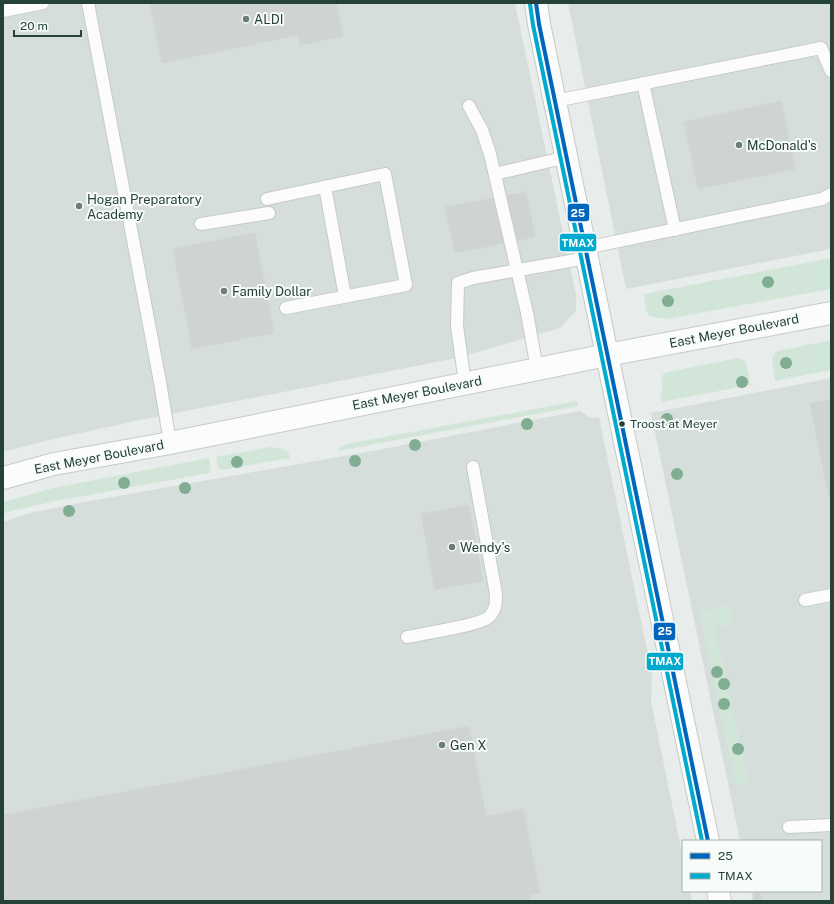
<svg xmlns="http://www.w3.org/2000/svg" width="834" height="904" viewBox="0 0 834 904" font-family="'Public Sans',sans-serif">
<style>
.built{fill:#d6dedb}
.green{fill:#d1e6d8}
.building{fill:#cfd4d2;stroke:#d1d6d4}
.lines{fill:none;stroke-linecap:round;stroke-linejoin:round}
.service-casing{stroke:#c5cac8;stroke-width:14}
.secondary-casing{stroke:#c3cbc8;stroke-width:24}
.service{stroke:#fcfcfc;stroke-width:12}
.secondary{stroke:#fcfcfc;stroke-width:22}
.bus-1-casing{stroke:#f7fbf9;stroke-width:7}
.bus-2-casing{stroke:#f7fbf9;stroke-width:7}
.bus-1{stroke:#0065bd;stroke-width:4}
.bus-2{stroke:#00a9ce;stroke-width:4}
.tree{fill:#81ae93}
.poi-dot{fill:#697e78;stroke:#f7fbf9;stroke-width:1.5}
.bus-dot{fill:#24423a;stroke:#f7fbf9;stroke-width:1.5}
.labels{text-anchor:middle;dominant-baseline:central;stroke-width:4;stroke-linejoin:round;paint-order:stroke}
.bus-label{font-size:12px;fill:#24423a;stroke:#f7fbf9;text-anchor:start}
.poi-label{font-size:13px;fill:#24423a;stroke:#f7fbf9;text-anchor:start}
.street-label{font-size:13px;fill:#24423a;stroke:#f7fbf9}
.line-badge{stroke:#f7fbf9;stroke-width:1.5}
.badge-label{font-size:11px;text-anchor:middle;font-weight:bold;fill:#fff}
</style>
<rect width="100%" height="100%" fill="#e8edeb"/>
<g class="built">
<path d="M 3,3 L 515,3 L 576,295 L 576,311 L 560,328 L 457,358 L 140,420 L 45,441 L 3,452 Z"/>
<path d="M 568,3 L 831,3 L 831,249 L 626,289 Z"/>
<path d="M 831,378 L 831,901 L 753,901 L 751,891 L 821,891 L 821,841 L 740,841 L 651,413 Z"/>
<path d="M 580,411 L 591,418 L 599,417 L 652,674 L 651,701 L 683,858 L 683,891 L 690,891 L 692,901 L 3,901 L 3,522 L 30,513 L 84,502 L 372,451 Z"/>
</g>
<g class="green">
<path d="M 831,258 L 831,289 L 667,319 L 659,318 L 649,316 L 648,312 L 646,312 L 644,294 Z"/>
<path d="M 831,340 L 831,370 L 775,381 L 772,360 C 772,356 774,353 778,351 Z"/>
<path d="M 737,358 L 742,359 L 746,363 L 751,385 L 662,402 L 660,391 L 663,391 L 661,379 L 663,378 L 662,375 L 668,372 Z"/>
<path d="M 577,401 L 578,406 L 338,451 L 341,447 L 347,444 Z"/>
<path d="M 271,447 C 280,448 289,449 290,458 L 222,470 L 218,468 L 216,457 Z"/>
<path d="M 209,458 L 211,470 L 209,473 L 56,501 L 11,511 L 3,514 L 3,502 L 53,488 Z"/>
<path d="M 726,605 C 730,608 730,609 731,613 C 734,627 725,625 715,628 L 749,784 C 741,786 738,786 734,779 L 700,613 L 706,610 Z"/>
</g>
<g class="building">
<path d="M 150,3 L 336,3 L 343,36 L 300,45 L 299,35 L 162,63 Z"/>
<path d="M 781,101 L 795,169 L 698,189 L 684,122 Z"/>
<path d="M 526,192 L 535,237 L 455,253 L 445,207 Z"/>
<path d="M 255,233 L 274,333 L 192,349 L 173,249 Z"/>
<path d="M 831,399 L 831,506 L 810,404 Z"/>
<path d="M 469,505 L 483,581 L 435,590 L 421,514 Z"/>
<path d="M 469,726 L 486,816 L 523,809 L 540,893 L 530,895 L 531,901 L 3,901 L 3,815 Z"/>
<path d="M 753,891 L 760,891 L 762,901 L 755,901 Z"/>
</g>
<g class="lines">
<g class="service-casing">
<g id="service">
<path d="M 88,3 L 160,382 L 170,443"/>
<path d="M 3,11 L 43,3"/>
<path d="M 643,83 L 675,230"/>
<path d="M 555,101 L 821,48 L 831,71"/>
<path d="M 469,106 L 482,130 L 490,154 L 527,313 L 537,369"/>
<path d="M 495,174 L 567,157"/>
<path d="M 325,187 L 345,296"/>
<path d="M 267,199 L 385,174 L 406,285 L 286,308"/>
<path d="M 201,224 L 269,213"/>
<path d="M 585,248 L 822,199 L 831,194"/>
<path d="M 465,384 L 457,326 L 458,283 L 473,278 L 587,258"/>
<path d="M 805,600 L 831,595"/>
<path d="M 407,637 C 421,634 481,625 489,617 C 496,610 496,603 496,594 L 473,467"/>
<path d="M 789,827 L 831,825"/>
</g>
</g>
<g class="secondary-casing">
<g id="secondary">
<path d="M 536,3 L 539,24 L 607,355 L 708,841"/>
<path d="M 3,478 L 54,464 L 170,443 L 607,355 L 831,313"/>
<path d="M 718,891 L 720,901"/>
</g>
</g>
<use href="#service" class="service"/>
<use href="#secondary" class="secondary"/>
<g class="bus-1-casing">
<path id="bus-1" d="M 536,3 L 539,24 L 708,841"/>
</g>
<g class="bus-2-casing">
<path id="bus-2" d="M 530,4 L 533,25 L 702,841"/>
</g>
<use href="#bus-1" class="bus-1"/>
<use href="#bus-2" class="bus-2"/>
</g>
<g class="tree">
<circle cx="768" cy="282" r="6"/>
<circle cx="668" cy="301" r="6"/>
<circle cx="786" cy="363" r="6"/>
<circle cx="742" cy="382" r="6"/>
<circle cx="667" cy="419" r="6"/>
<circle cx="527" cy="424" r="6"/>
<circle cx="415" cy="445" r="6"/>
<circle cx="355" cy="461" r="6"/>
<circle cx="237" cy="462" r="6"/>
<circle cx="677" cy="474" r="6"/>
<circle cx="124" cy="483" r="6"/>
<circle cx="185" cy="488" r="6"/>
<circle cx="69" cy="511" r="6"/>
<circle cx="717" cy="672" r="6"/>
<circle cx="724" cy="684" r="6"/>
<circle cx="724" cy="704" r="6"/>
<circle cx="738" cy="749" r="6"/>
</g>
<g class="poi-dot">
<circle cx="246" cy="19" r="4"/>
<circle cx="739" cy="145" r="4"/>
<circle cx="79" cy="206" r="4"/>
<circle cx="224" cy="291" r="4"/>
<circle cx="452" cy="547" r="4"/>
<circle cx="442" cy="745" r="4"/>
</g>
<circle class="bus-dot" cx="622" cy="424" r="3.5"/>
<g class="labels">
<g class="bus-label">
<text x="630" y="424">Troost at Meyer</text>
</g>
<g class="poi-label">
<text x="254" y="19">ALDI</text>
<text x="747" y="145">McDonald's</text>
<text x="87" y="199">Hogan Preparatory<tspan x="87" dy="15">Academy</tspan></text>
<text x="232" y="291">Family Dollar</text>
<text x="460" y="547">Wendy's</text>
<text x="450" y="745">Gen X</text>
</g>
<g class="street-label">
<text transform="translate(734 331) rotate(-11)">East Meyer Boulevard</text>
<text transform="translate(417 393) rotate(-11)">East Meyer Boulevard</text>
<text transform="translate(99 457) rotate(-11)">East Meyer Boulevard</text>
</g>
</g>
<g class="line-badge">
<rect x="567" y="203" width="23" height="19" rx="4" fill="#0065bd"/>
<rect x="559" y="233" width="38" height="19" rx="4" fill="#00a9ce"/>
<rect x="653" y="622" width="23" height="19" rx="4" fill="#0065bd"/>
<rect x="646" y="652" width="38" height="19" rx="4" fill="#00a9ce"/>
</g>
<g class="badge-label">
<text x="578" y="217">25</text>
<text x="578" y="247">TMAX</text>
<text x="665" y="635">25</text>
<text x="665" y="665">TMAX</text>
</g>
<rect width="834" height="904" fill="none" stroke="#24423a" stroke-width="8"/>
<rect x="682" y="840" width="140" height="52" fill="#f7fbf9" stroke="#a3b1ad"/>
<rect x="690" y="853" width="20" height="6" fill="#0065bd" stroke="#a3b1ad"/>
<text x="718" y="860" font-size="12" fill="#24423a">25</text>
<rect x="690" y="873" width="20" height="6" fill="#00a9ce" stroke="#a3b1ad"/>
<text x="718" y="880" font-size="12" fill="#24423a">TMAX</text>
<path d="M14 30v6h67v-6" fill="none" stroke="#24423a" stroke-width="2"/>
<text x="20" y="30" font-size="12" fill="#24423a" stroke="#f7fbf9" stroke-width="3" paint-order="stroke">20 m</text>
</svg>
